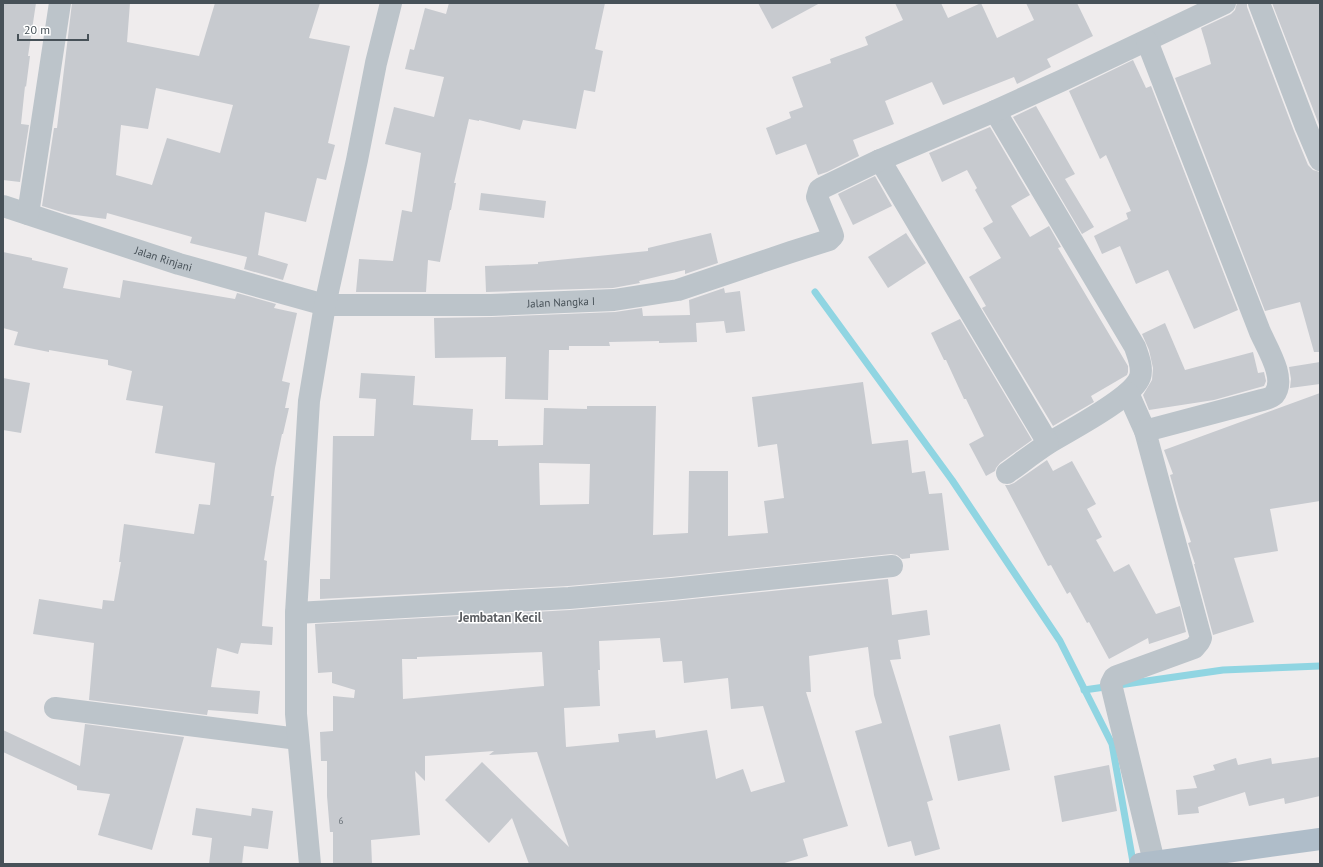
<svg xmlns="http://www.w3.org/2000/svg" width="1323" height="867" viewBox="0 0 1323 867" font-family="'PT Sans',sans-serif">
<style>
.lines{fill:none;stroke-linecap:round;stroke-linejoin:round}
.stream{stroke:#90d5e2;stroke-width:7}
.building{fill:#c7cacf;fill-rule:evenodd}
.minor{stroke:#bcc4ca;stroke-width:22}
.tertiary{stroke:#bcc4ca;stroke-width:22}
.primary{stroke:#afbdc9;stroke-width:22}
.labels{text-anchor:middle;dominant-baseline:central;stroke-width:3;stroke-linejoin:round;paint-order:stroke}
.number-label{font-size:9px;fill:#676f76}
.street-label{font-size:11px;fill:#475158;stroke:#fff}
.quarter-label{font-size:13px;font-weight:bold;fill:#5a5d61;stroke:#fff}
</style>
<rect width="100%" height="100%" fill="#efeced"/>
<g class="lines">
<g class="stream">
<path d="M 815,292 L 952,480 L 1060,641 L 1112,744 L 1133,862"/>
<path d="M 1084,690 L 1223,670 L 1320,666"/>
</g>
</g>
<g class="building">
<path d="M 3,3 L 36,3 L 28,56 L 30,56 L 26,87 L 25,86 L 21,124 L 29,125 L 20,182 L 3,180 Z"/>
<path d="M 72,3 L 130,3 L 127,42 L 199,56 L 215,3 L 320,3 L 309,38 L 350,46 L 328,143 L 335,145 L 326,180 L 317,178 L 306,222 L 265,212 L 258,255 L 288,264 L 283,280 L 244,269 L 247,257 L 190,243 L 192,237 L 107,213 L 106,219 L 68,214 L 42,206 L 54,128 L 57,128 ZM 156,88 L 233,105 L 220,153 L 167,138 L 152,185 L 116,175 L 121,125 L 148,129 Z"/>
<path d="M 449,3 L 605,3 L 595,49 L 603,51 L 595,92 L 584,90 L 576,129 L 523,120 L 520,130 L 479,120 L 479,121 L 469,119 L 454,183 L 456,183 L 451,210 L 450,210 L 440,262 L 428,260 L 426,292 L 356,292 L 359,259 L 393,261 L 402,210 L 412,212 L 421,153 L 385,144 L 394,107 L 434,117 L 444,77 L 405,69 L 410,49 L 414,50 L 425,8 L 446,14 Z"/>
<path d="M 758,3 L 820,3 L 772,29 Z"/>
<path d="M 895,3 L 941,3 L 948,18 L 981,3 L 997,38 L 1034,20 L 1026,3 L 1077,3 L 1093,36 L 1047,59 L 1051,67 L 1017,84 L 1014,77 L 943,105 L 932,82 L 885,101 L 894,124 L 853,140 L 859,156 L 827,172 L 818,175 L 806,144 L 776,155 L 766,128 L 791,118 L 789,112 L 803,107 L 792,77 L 831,63 L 830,59 L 868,45 L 865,37 L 903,20 Z"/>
<path d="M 1237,3 L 1247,3 L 1247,7 L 1294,131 L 1308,165 L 1313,170 L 1320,172 L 1320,352 L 1314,352 L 1300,302 L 1265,311 L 1175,78 L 1211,64 L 1207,48 L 1201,28 L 1231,14 L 1235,10 Z"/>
<path d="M 1272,3 L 1320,3 L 1320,128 L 1318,122 Z"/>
<path d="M 1133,60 L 1146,88 L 1151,86 L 1238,310 L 1194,329 L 1168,270 L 1136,284 L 1120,246 L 1102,254 L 1094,236 L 1128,219 L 1126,213 L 1131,211 L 1106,155 L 1100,159 L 1069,91 Z"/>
<path d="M 1036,106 L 1075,174 L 1065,179 L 1094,227 L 1082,234 L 1013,117 Z"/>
<path d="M 990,127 L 1030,195 L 1011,206 L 1030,237 L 1049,226 L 1061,247 L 1058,248 L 1128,366 L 1128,372 L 1127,375 L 1091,396 L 1094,402 L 1053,426 L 982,308 L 986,306 L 969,277 L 1001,258 L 983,228 L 993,222 L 975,190 L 977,188 L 967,170 L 942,182 L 929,153 Z"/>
<path d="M 875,176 L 892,206 L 853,225 L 838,194 Z"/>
<path d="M 481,193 L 546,201 L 544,218 L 479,210 Z"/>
<path d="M 711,233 L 718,263 L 685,274 L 685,270 L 639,281 L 640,283 L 613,288 L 486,292 L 485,266 L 538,264 L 538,262 L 648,251 L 648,248 Z"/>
<path d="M 906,233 L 926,263 L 888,288 L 868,257 Z"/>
<path d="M 3,252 L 32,258 L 32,260 L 68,268 L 63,288 L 120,298 L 123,280 L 235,299 L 237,293 L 276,304 L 274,308 L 297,313 L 282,381 L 290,383 L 285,408 L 289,408 L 283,434 L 282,434 L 275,468 L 271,496 L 274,496 L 264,560 L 267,561 L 262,626 L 273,627 L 272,645 L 241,643 L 238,654 L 217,648 L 211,687 L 260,691 L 258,714 L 208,710 L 207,715 L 89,700 L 94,643 L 33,634 L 39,599 L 102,609 L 103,600 L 114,601 L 121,562 L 119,562 L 124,524 L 194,534 L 199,504 L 210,505 L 215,463 L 155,453 L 163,406 L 126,400 L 132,371 L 108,365 L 108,360 L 49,350 L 49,352 L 14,345 L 18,332 L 3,328 Z"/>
<path d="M 724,288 L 725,293 L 740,291 L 745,331 L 726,333 L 724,321 L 696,323 L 697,342 L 659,343 L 659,341 L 609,342 L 610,346 L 569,346 L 569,350 L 549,350 L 548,400 L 505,399 L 506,357 L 435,358 L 434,318 L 492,317 L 615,312 L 642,308 L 643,316 L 690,315 L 689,300 Z"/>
<path d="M 960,319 L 1032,440 L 1000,463 L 996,468 L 995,471 L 986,476 L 969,444 L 984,436 L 966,399 L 964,399 L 946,360 L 944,360 L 931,333 Z"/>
<path d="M 1165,323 L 1185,370 L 1253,352 L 1258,373 L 1264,372 L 1266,381 L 1264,386 L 1214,400 L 1149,410 L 1143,395 L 1152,380 L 1153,368 L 1149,350 L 1142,334 Z"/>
<path d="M 1320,362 L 1320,384 L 1290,388 L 1291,379 L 1289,367 Z"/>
<path d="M 361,373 L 415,376 L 413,405 L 473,409 L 471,440 L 498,440 L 498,446 L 543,445 L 544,408 L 587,409 L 587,406 L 656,406 L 653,535 L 688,533 L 689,471 L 728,471 L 728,536 L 768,533 L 764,501 L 784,498 L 777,444 L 758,447 L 752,397 L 863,382 L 872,444 L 908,440 L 912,473 L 925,471 L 929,494 L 942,493 L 949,550 L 910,554 L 910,558 L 902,559 L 897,555 L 891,554 L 671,577 L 568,586 L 320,599 L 320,579 L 330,579 L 333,436 L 374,436 L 376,399 L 359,398 ZM 539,463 L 590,464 L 589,504 L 540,505 Z"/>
<path d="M 3,378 L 30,383 L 21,433 L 3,430 Z"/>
<path d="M 1320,393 L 1320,501 L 1270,509 L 1278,551 L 1234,558 L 1254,622 L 1213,635 L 1194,564 L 1195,564 L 1188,543 L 1191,542 L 1179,507 L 1170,475 L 1173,474 L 1164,450 Z"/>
<path d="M 1047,460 L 1053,471 L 1072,461 L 1096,504 L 1087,509 L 1102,537 L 1096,540 L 1114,572 L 1129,564 L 1156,614 L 1180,606 L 1186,632 L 1149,644 L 1148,638 L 1109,659 L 1089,622 L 1087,623 L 1070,592 L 1067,594 L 1051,565 L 1048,566 L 1005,485 L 1009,485 L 1014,483 Z"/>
<path d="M 888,579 L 892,615 L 927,610 L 930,635 L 898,640 L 901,659 L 890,660 L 933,800 L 927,802 L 940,849 L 915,856 L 911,841 L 888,847 L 855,731 L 882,723 L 874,695 L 868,647 L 809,656 L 811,692 L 806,692 L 848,826 L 803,839 L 808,856 L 781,864 L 529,864 L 512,818 L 489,843 L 445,800 L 482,762 L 569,847 L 537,752 L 489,755 L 494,751 L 425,756 L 425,781 L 415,771 L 420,835 L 371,840 L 372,864 L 333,864 L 333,832 L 330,832 L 327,796 L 327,761 L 321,761 L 320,732 L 333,731 L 333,696 L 354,698 L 355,690 L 332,683 L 332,672 L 318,673 L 315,624 L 570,610 L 673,601 ZM 660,638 L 663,662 L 682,661 L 684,683 L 728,678 L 731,709 L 763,706 L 785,782 L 751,792 L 743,769 L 716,779 L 707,730 L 656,738 L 655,730 L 618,734 L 619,742 L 566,747 L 564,708 L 600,706 L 598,670 L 600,670 L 599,641 ZM 542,652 L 544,686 L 403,699 L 402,659 L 417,659 L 417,657 Z"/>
<path d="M 85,724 L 184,737 L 152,850 L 98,835 L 110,794 L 77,790 L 77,786 L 3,752 L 3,730 L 80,766 Z"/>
<path d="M 1000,724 L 1010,770 L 958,781 L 949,736 Z"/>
<path d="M 1320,757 L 1320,796 L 1285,804 L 1284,798 L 1249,806 L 1245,792 L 1198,807 L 1199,813 L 1178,815 L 1176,790 L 1197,788 L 1193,776 L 1215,770 L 1213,765 L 1236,758 L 1238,765 L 1271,758 L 1272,764 Z"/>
<path d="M 1109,765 L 1117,811 L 1062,822 L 1054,776 Z"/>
<path d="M 196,808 L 251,816 L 252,808 L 273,811 L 268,849 L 244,846 L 242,864 L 209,864 L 212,838 L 192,835 Z"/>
</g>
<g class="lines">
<g class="minor">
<path d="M 1259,3 L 1306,127 L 1320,160"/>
<path d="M 995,111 L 1135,347 C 1138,356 1143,367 1140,377 C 1133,398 1070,430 1049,443 C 1035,452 1021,463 1007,473"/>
<path d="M 880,160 L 1048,443"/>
<path id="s1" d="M 3,206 L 179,264 L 325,305 L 491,305 L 614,300 L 678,290 L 791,252 L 829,240 L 833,236 L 832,233 L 817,197 L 819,190 L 822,188 L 880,160 L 995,111 L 1063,80 L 1225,3"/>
<path d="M 28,214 L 60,3"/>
<path d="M 1128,393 L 1145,431 L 1201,638 L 1199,642 L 1194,648 L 1117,676 L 1114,678 L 1111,684 L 1154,862"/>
<path d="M 1145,431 L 1262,400 C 1266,399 1271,398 1274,395 C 1287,379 1267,348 1260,332 L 1147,41"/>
<path d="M 296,613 L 569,598 L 672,589 L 892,566"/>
<path d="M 55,708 L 298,739"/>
</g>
<path class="tertiary" d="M 310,864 L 296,714 L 296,613 L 309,401 L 325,305 L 357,160 L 376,63 L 391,3"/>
<path class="primary" d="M 1140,864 L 1320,839"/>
</g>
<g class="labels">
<g class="number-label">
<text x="341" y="820">6</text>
</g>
<g class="street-label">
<text stroke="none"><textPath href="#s1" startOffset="169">Jalan Rinjani</textPath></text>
<text stroke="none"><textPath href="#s1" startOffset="573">Jalan Nangka I</textPath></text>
</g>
<g class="quarter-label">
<text x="500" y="617">Jembatan Kecil</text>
</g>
</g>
<rect width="1323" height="867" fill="none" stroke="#475158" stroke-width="8"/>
<path d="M18 34v6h70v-6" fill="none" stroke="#475158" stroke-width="2"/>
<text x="24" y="34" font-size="12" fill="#475158" stroke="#ffffff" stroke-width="3" paint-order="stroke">20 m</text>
</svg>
